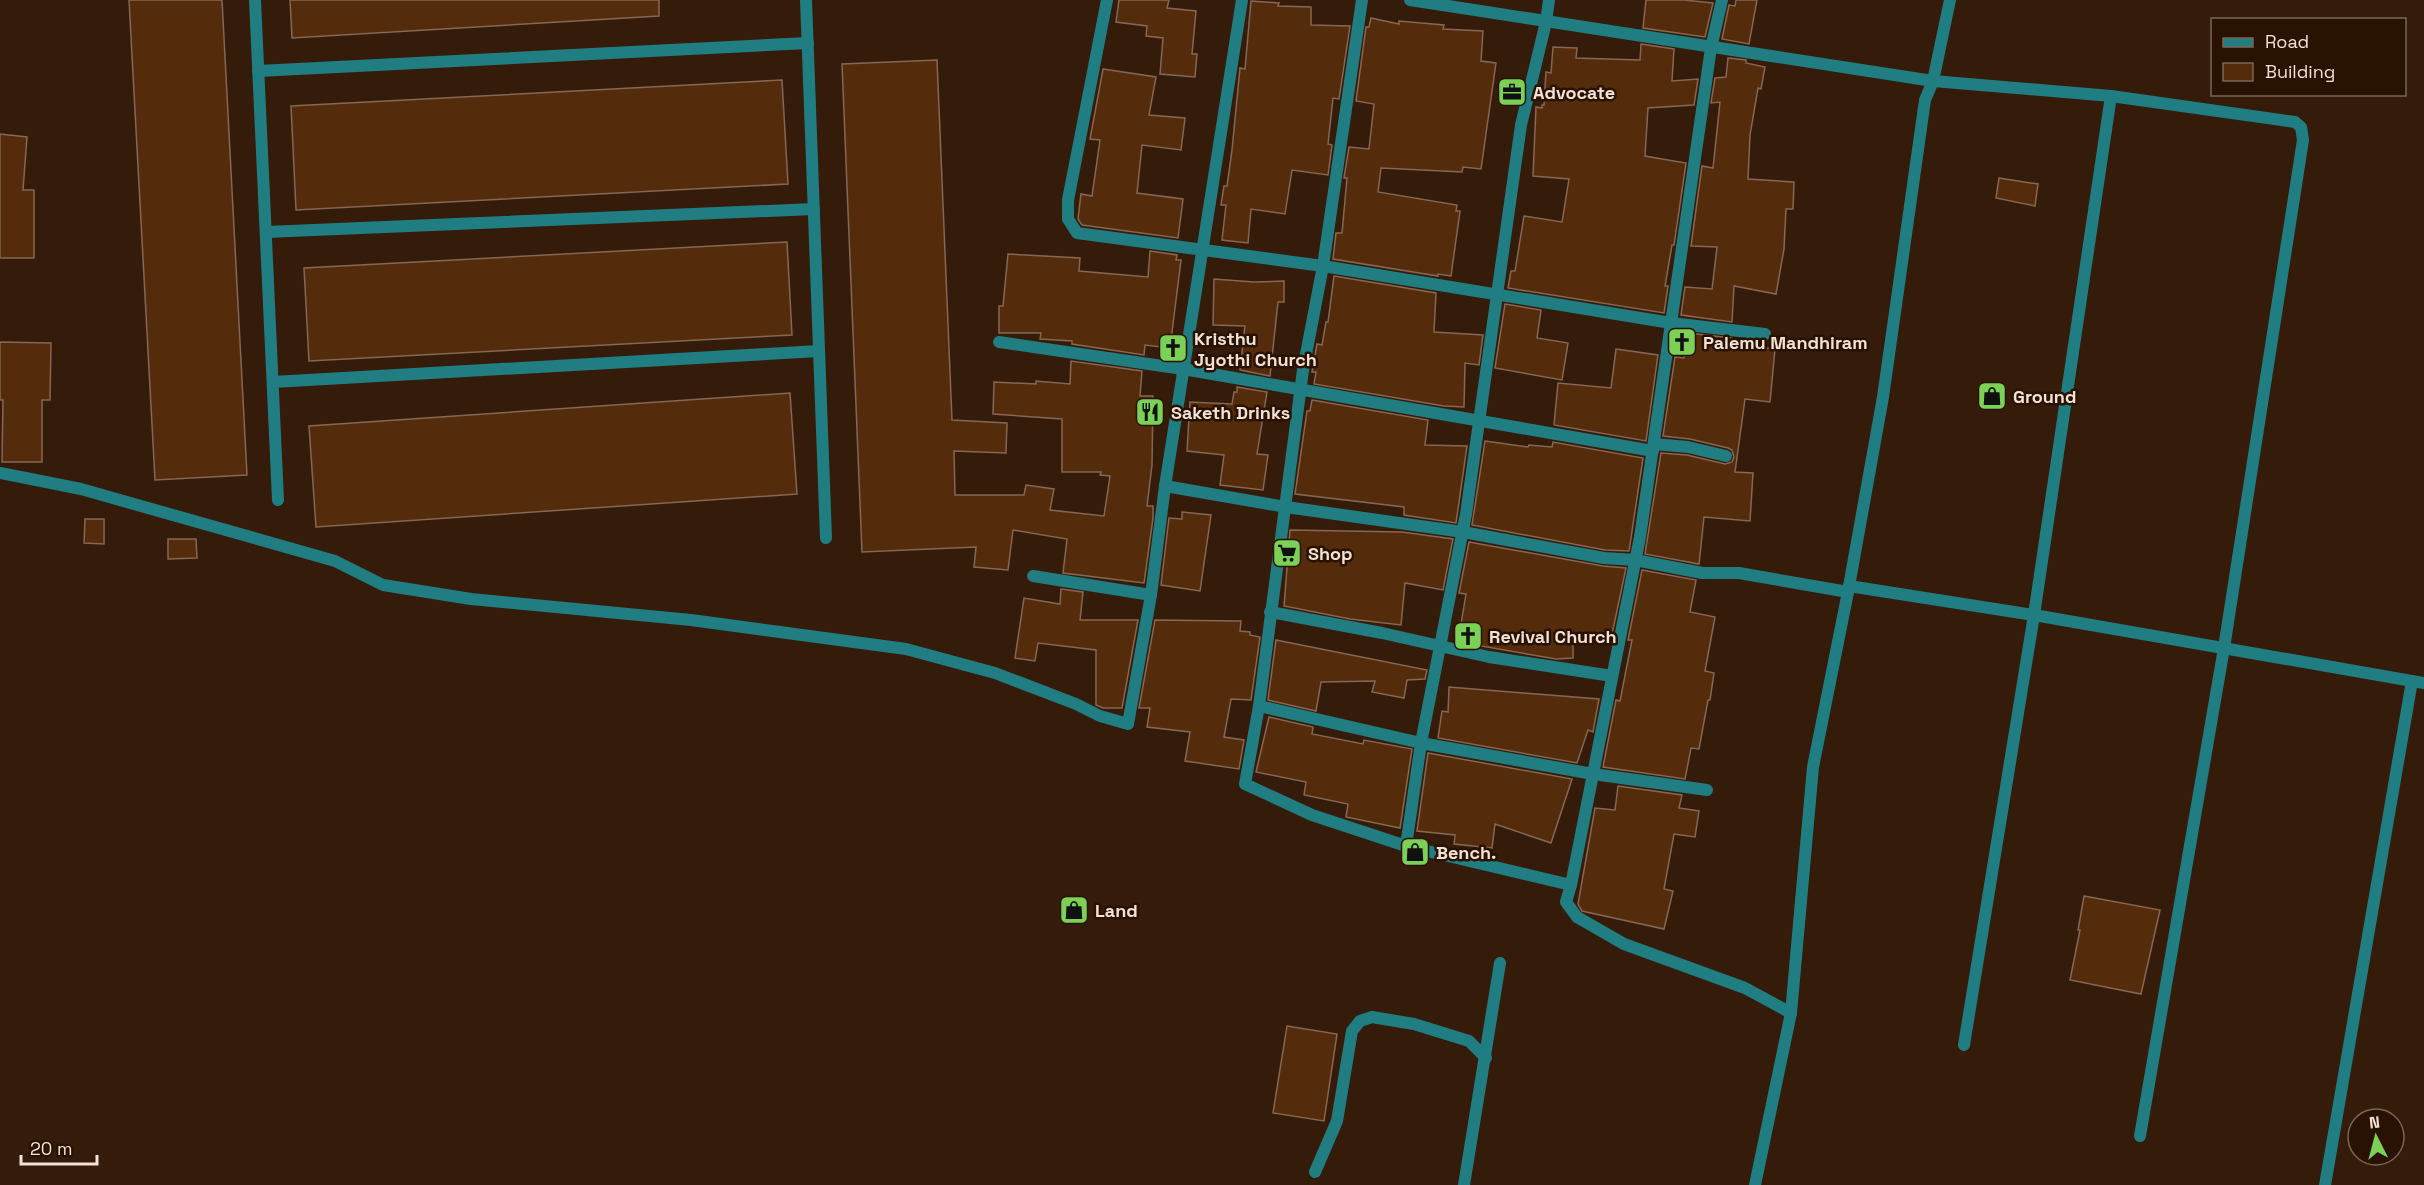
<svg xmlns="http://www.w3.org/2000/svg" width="2424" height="1185" viewBox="0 0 2424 1185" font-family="'Space Grotesk',sans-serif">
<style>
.building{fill:#552c0b;stroke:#856753;stroke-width:1.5}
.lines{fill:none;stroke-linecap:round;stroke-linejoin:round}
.lane{stroke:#207d81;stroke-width:12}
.street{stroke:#207d81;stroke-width:12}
.labels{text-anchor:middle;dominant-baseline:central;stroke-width:5;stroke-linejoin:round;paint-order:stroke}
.poi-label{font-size:18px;font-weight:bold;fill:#f2e1d6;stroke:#2a1202;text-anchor:start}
</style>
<rect width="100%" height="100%" fill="#351c0a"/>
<g class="building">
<path d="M 129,0 L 222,0 L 247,475 L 155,480 Z"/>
<path d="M 290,0 L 659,0 L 659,16 L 292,38 Z"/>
<path d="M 1119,0 L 1169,0 L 1167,8 L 1196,11 L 1192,54 L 1197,54 L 1195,77 L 1160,74 L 1163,38 L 1146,36 L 1147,26 L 1116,22 Z"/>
<path d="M 1646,0 L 1684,0 L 1713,3 L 1705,37 L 1643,28 Z"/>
<path d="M 1736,0 L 1757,0 L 1749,44 L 1722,39 L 1729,5 L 1735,6 Z"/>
<path d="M 1251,1 L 1279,3 L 1278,6 L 1311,7 L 1311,25 L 1350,26 L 1339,99 L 1333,98 L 1328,144 L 1332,145 L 1328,175 L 1292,170 L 1285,214 L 1251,209 L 1248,243 L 1222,240 L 1226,205 L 1221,205 L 1224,186 L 1227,186 L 1232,150 L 1240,68 L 1245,69 Z"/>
<path d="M 1371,18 L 1399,24 L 1399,21 L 1444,25 L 1443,29 L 1483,31 L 1481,61 L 1496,63 L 1481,169 L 1463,167 L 1462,172 L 1381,168 L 1378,192 L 1457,205 L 1456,211 L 1460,211 L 1451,276 L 1438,274 L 1438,276 L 1333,259 L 1336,233 L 1342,233 L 1347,178 L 1344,178 L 1349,147 L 1369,149 L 1374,104 L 1356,101 L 1366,27 L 1369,27 Z"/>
<path d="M 1641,44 L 1674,49 L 1672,81 L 1698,79 L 1694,105 L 1648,108 L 1645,156 L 1686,163 L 1674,245 L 1672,245 L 1665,286 L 1668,286 L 1664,313 L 1508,288 L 1511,271 L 1515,271 L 1524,216 L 1562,222 L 1569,179 L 1533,176 L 1536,107 L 1542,108 L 1542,105 L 1544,105 L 1546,72 L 1551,73 L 1553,47 L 1577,48 L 1576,58 L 1640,60 Z"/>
<path d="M 1728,58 L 1746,60 L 1746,63 L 1765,67 L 1761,89 L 1758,88 L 1750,135 L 1748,179 L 1794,182 L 1793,209 L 1786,209 L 1784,249 L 1776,294 L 1734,286 L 1732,322 L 1681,315 L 1685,287 L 1712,289 L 1717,247 L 1691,246 L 1702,166 L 1713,168 L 1720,102 L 1711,103 L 1715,78 L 1726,77 Z"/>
<path d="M 937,60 L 952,420 L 1007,423 L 1006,453 L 954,451 L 955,495 L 1024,495 L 1026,485 L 1054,489 L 1050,510 L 1104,516 L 1110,476 L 1100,475 L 1101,472 L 1062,472 L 1062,419 L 993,414 L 994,382 L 1036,384 L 1036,381 L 1070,384 L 1071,361 L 1142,371 L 1140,396 L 1153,396 L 1152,465 L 1147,506 L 1153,506 L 1153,518 L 1144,583 L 1063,573 L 1067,539 L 1013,530 L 1008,570 L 974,567 L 976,547 L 862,552 L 842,64 Z"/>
<path d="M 1103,69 L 1156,77 L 1149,115 L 1185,118 L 1181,150 L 1142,145 L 1137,193 L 1183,199 L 1178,238 L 1082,225 L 1078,219 L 1081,194 L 1092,196 L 1100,140 L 1090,139 Z"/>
<path d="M 782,80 L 788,184 L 296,210 L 291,106 Z"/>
<path d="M 0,134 L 27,137 L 23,190 L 34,190 L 34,258 L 0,258 Z"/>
<path d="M 1999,178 L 2038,184 L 2035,206 L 1996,198 Z"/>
<path d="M 787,242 L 792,335 L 309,361 L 304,268 Z"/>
<path d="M 1150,251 L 1177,255 L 1176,260 L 1181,260 L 1170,348 L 1145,345 L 1144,355 L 1072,344 L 1072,341 L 1040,339 L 1041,333 L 999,333 L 999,306 L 1003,306 L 1008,254 L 1080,258 L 1079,271 L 1148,277 Z"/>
<path d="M 1334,276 L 1436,293 L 1434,332 L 1483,335 L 1479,365 L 1465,363 L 1464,407 L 1444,406 L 1314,384 L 1316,372 L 1312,372 L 1317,344 L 1322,345 L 1326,322 L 1328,322 Z"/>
<path d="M 1214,279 L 1254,282 L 1284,281 L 1284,302 L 1278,302 L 1270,376 L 1240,370 L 1245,326 L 1213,325 Z"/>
<path d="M 1505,304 L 1541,310 L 1537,338 L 1568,343 L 1562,380 L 1495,368 Z"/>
<path d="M 1688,333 L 1731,338 L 1731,345 L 1775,349 L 1770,402 L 1745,399 L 1735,472 L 1753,473 L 1750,521 L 1704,517 L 1699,564 L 1645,554 L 1661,453 L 1687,455 L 1725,464 L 1732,462 L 1734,457 L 1732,450 L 1728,448 L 1690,439 L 1663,436 L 1675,357 L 1684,358 Z"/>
<path d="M 0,342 L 51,343 L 50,400 L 42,400 L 42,462 L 2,462 L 3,400 L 0,400 Z"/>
<path d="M 1616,349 L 1658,355 L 1646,441 L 1554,425 L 1558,383 L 1611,388 Z"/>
<path d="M 1237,387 L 1267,392 L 1257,454 L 1268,455 L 1263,490 L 1220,485 L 1224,455 L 1187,451 L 1190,402 L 1232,404 L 1234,392 L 1237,392 Z"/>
<path d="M 790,393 L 797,494 L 316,527 L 309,426 Z"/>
<path d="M 1312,400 L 1428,420 L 1425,445 L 1467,446 L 1456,523 L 1404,515 L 1404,507 L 1295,494 L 1307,411 L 1310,411 Z"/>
<path d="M 1485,441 L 1528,447 L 1529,445 L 1552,447 L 1553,442 L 1643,458 L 1629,551 L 1605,550 L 1472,525 Z"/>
<path d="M 1182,512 L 1211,515 L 1200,591 L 1161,585 L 1169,518 L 1182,519 Z"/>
<path d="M 85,519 L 104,519 L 104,544 L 84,543 Z"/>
<path d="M 1290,530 L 1402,532 L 1453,539 L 1443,590 L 1405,583 L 1401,625 L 1350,619 L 1284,606 Z"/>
<path d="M 168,539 L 196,539 L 197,558 L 168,559 Z"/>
<path d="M 1469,542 L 1603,566 L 1626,568 L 1611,639 L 1573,638 L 1573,658 L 1556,659 L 1458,642 L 1466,594 L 1459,593 Z"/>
<path d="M 1642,570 L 1696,580 L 1690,612 L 1715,617 L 1705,671 L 1714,673 L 1710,700 L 1708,700 L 1699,749 L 1691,748 L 1685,779 L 1603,767 L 1616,700 L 1620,701 L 1632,640 L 1628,640 Z"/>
<path d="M 1061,589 L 1083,592 L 1080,620 L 1138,620 L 1122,708 L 1103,708 L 1096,705 L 1096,650 L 1038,643 L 1035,661 L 1015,658 L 1024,598 L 1060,604 Z"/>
<path d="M 1155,620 L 1241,621 L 1240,631 L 1250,632 L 1250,635 L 1260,637 L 1251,700 L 1231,699 L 1224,737 L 1244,740 L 1239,769 L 1185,761 L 1190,732 L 1147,727 L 1150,708 L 1139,708 Z"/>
<path d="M 1276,640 L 1427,670 L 1425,679 L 1407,680 L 1404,698 L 1372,692 L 1375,681 L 1321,682 L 1316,711 L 1268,700 Z"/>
<path d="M 1449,687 L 1599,699 L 1593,732 L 1588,730 L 1577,763 L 1438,738 L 1442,711 L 1448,712 Z"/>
<path d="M 1269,717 L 1313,727 L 1312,734 L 1363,744 L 1364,740 L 1412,749 L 1400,828 L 1346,817 L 1348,804 L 1304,795 L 1306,782 L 1256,772 Z"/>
<path d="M 1428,753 L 1572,779 L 1551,843 L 1495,824 L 1492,848 L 1454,844 L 1455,835 L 1417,831 Z"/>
<path d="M 1618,786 L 1682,795 L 1679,808 L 1699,811 L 1695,837 L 1674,834 L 1664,889 L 1673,891 L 1664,929 L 1582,911 L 1578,904 L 1595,808 L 1615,810 Z"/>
<path d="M 2084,896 L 2160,910 L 2141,994 L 2070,980 L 2080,930 L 2078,930 Z"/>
<path d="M 1287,1026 L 1337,1034 L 1324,1121 L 1273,1113 Z"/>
</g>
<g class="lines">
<g class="lane">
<path d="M 255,0 L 278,500"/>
<path d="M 806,0 L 826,538"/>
<path d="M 258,71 L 808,43"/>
<path d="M 266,232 L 814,209"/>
<path d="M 273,382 L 819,351"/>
</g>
<g class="street">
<path d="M 1107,0 L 1068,200 L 1068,219 L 1077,233 L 1323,266 L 1671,323 L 1765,334"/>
<path d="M 1362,0 L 1323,266 L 1303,370 L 1259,706 L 1245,784 L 1312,815 L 1406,846 L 1571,885 L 1566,902 L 1577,917 L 1624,944 L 1745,988 L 1791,1013 L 1813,767 L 1848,592 L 1883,397 L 1925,100 L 1933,81 L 1950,0"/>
<path d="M 1410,0 L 1933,81 L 2111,96 L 2295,122 L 2301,127 L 2303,140 L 2224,648 L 2140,1136"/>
<path d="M 999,342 L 1183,369 L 1653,451"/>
<path d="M 1654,444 L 1688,447 L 1726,456"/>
<path d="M 0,473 L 81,489 L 335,561 L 383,585 L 471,599 L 691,620 L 906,649 L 995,673 L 1076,704 L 1100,716 L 1128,724 L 1151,595 L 1165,486 L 1242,0"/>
<path d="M 1165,486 L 1286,507 L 1463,532 L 1604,558 L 1635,560 L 1702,573 L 1739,573 L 1848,592"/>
<path d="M 1033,576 L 1151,595"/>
<path d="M 1849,586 L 2034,615 L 2424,683"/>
<path d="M 1270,612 L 1382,633 L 1489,657 L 1612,676"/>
<path d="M 1259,706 L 1421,743 L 1593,774 L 1707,790"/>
<path d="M 1406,846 L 1421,743 L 1466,514 L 1521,125 L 1546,22 L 1549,0"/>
<path d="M 1571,885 L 1640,537 L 1711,48 L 1722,0"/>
<path d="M 1964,1045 L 2034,615 L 2111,96"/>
<path d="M 1315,1172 L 1337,1121 L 1352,1031 L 1360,1021 L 1372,1017 L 1414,1024 L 1469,1041 L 1486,1058"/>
<path d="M 1464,1185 L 1500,963"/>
<path d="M 1755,1185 L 1791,1013"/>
<path d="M 2325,1185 L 2412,681"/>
</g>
</g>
<defs>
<g id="office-square" transform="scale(1.5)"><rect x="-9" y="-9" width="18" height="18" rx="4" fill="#7bd156" stroke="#2a1202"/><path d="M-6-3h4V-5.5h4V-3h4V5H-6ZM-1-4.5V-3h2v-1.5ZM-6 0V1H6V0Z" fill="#111"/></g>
<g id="church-square" transform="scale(1.5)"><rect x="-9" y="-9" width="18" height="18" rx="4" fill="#7bd156" stroke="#2a1202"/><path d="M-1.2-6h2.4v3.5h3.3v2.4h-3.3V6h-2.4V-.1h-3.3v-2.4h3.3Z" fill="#111"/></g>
<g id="shop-square" transform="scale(1.5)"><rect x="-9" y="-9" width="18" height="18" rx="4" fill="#7bd156" stroke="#2a1202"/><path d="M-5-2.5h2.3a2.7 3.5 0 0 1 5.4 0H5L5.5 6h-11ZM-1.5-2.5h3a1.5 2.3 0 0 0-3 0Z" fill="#111"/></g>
<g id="restaurant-square" transform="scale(1.5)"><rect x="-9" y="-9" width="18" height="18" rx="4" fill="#7bd156" stroke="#2a1202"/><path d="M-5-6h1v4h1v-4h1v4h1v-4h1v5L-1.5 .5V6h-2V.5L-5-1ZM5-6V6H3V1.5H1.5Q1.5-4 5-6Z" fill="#111"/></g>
<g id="supermarket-square" transform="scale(1.5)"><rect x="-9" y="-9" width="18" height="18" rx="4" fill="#7bd156" stroke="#2a1202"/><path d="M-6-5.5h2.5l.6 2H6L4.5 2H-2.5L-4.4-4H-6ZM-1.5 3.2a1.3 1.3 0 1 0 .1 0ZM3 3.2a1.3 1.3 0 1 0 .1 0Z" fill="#111"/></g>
</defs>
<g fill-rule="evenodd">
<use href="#office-square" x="1512" y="92"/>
<use href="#church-square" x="1682" y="342"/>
<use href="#church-square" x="1173" y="348"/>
<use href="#shop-square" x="1992" y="396"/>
<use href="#restaurant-square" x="1150" y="412"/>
<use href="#supermarket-square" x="1287" y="553"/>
<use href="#church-square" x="1468" y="636"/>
<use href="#shop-square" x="1415" y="852"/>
<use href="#shop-square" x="1074" y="910"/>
</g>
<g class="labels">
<g class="poi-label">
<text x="1533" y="92">Advocate</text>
<text x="1194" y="338">Kristhu<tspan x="1194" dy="21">Jyothi Church</tspan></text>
<text x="1703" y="342">Palemu Mandhiram</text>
<text x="2013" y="396">Ground</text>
<text x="1171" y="412">Saketh Drinks</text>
<text x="1308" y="553">Shop</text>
<text x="1489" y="636">Revival Church</text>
<text x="1436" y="852">Bench.</text>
<text x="1095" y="910">Land</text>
</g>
</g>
<rect x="2211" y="18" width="195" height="78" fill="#2a1202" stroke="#7a6557" stroke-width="1.5"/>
<rect x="2223" y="38" width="30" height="9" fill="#207d81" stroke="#7a6557" stroke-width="1.5"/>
<text x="2265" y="48" font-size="18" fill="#f2e1d6">Road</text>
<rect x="2223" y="63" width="30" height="18" fill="#552c0b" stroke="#7a6557" stroke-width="1.5"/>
<text x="2265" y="78" font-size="18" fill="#f2e1d6">Building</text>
<g transform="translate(2376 1137) rotate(354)"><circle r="28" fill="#2a1202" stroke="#7a6557" stroke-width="1.5"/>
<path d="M0-4.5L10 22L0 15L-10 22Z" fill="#7bd156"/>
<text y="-9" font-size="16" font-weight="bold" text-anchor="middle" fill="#f2e1d6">N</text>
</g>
<path d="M21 1155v9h76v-9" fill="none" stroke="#f2e1d6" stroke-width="3"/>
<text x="30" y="1155" font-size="18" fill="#f2e1d6" stroke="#2a1202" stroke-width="4.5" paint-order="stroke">20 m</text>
</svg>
